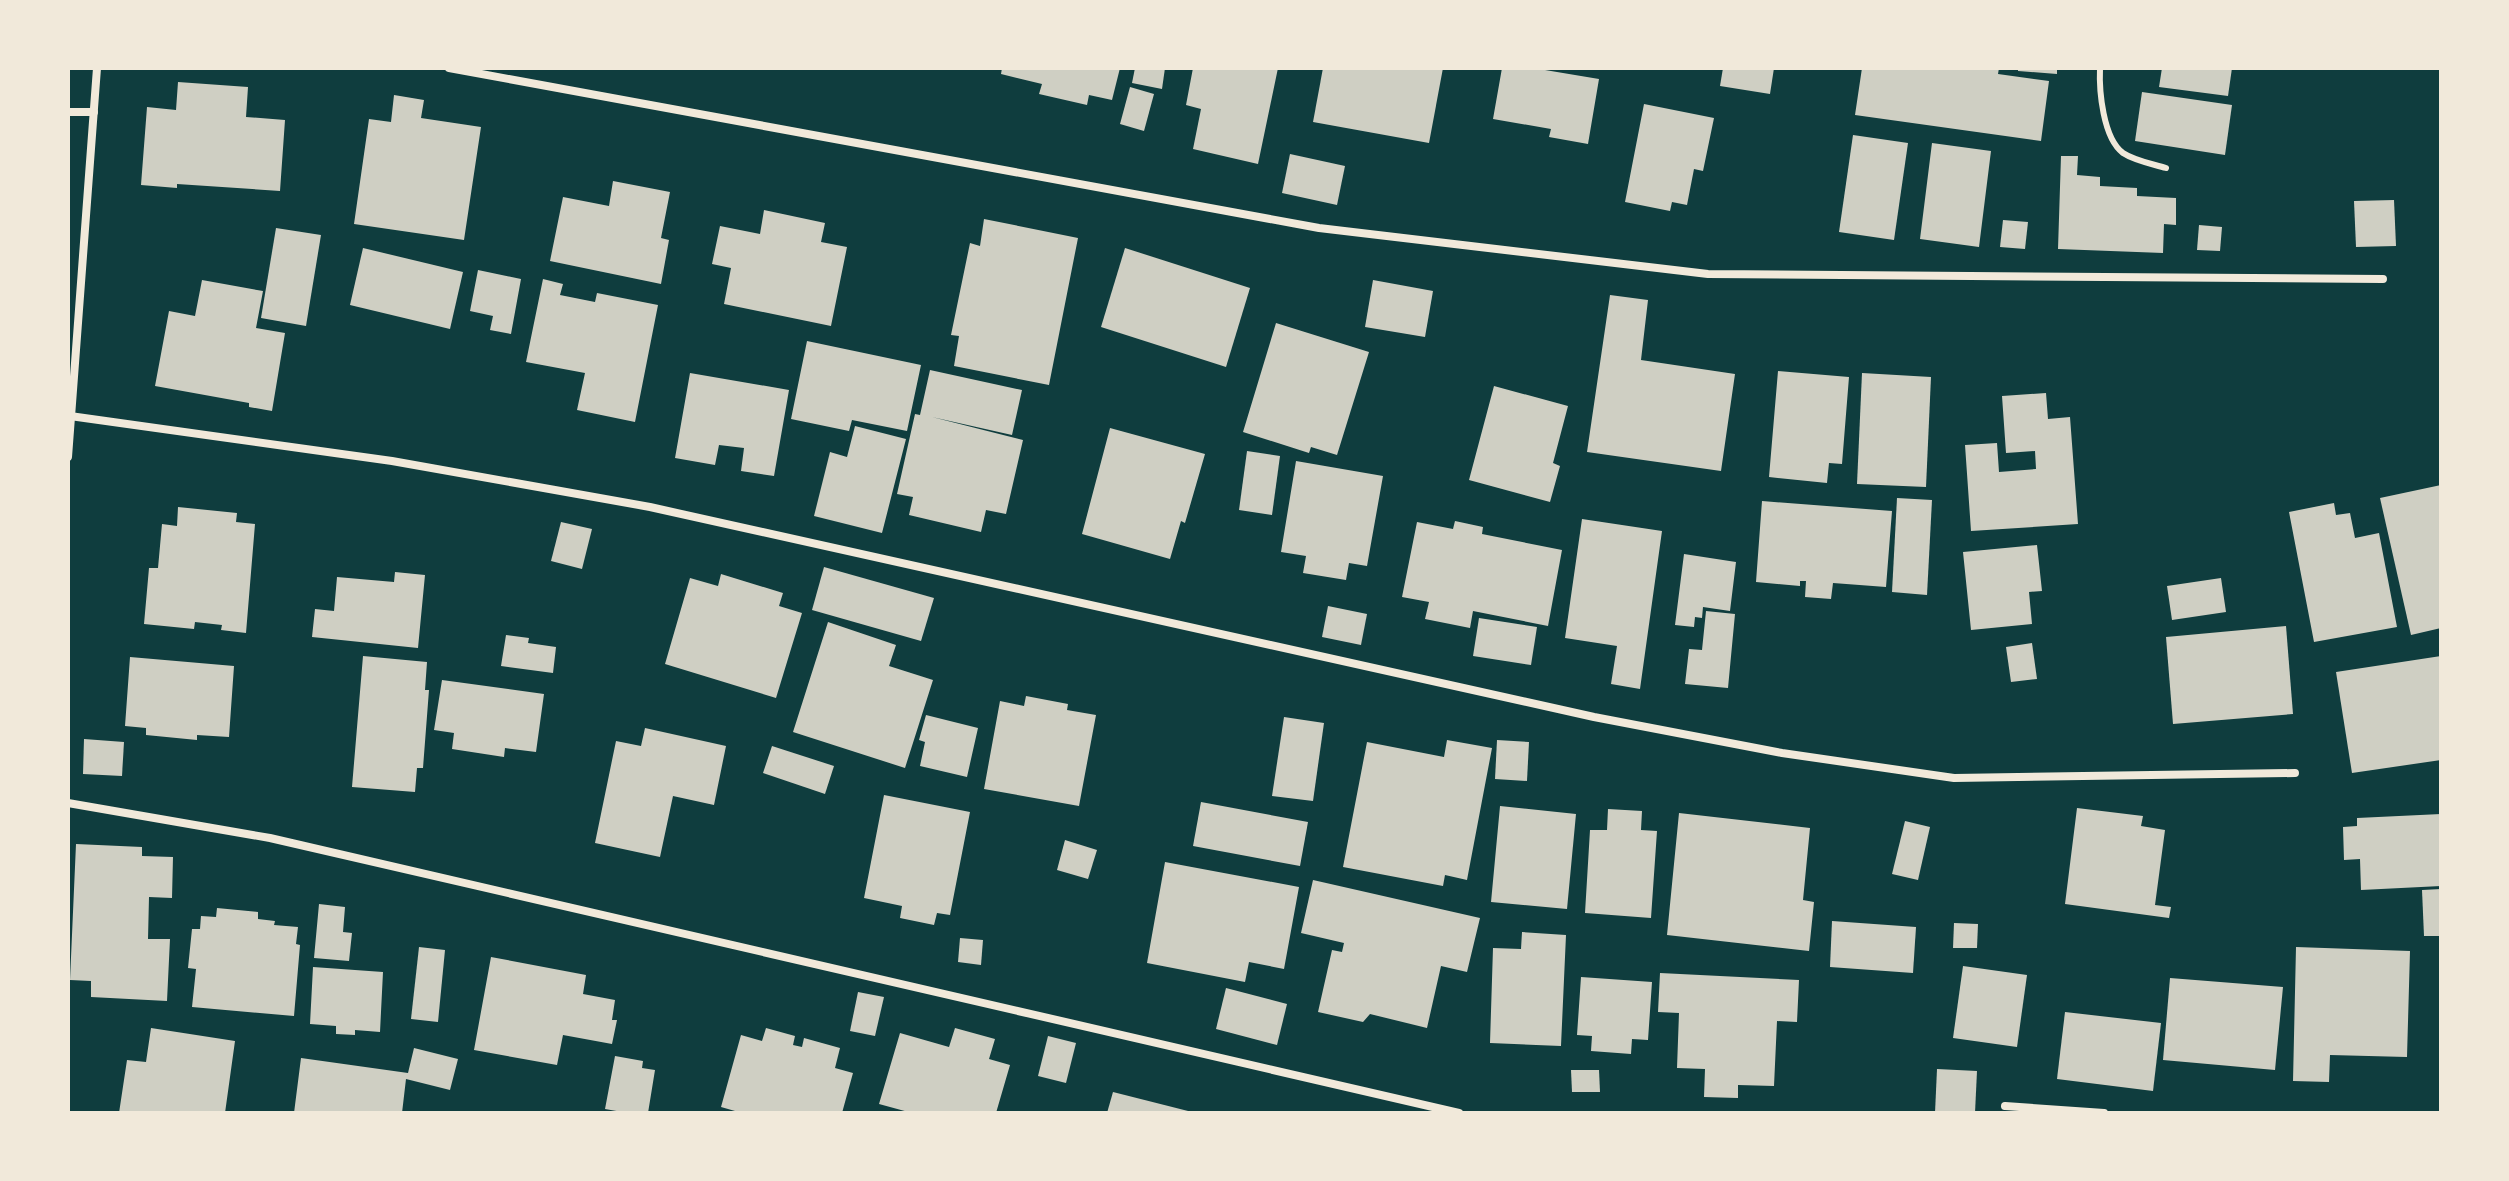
<svg xmlns="http://www.w3.org/2000/svg" width="2509" height="1181" viewBox="0 0 2509 1181" font-family="Barlow,sans-serif">
<style>
.building{fill:#cfcfc3}
.lines{fill:none;stroke-linecap:round;stroke-linejoin:round}
.service{stroke:#f1e9da;stroke-width:6}
.minor{stroke:#f1e9da;stroke-width:8}
</style>
<rect width="100%" height="100%" fill="#0f3d3e"/>
<g class="building">
<path d="M 1002,68 L 1120,68 L 1112,100 L 1089,95 L 1087,105 L 1039,94 L 1042,84 L 1001,74 Z"/>
<path d="M 1135,68 L 1165,68 L 1162,89 L 1132,83 Z"/>
<path d="M 1193,68 L 1278,68 L 1258,164 L 1193,149 L 1201,109 L 1186,105 Z"/>
<path d="M 1323,68 L 1443,68 L 1429,143 L 1313,122 Z"/>
<path d="M 1502,68 L 1533,68 L 1599,79 L 1588,144 L 1549,137 L 1551,129 L 1493,119 Z"/>
<path d="M 1723,68 L 1774,68 L 1770,94 L 1720,86 Z"/>
<path d="M 1862,68 L 1999,68 L 1998,74 L 2049,81 L 2041,141 L 1855,115 Z"/>
<path d="M 2018,68 L 2057,68 L 2057,74 L 2018,71 Z"/>
<path d="M 2162,68 L 2232,68 L 2228,96 L 2159,87 Z"/>
<path d="M 178,82 L 248,87 L 246,117 L 285,120 L 280,191 L 177,184 L 177,188 L 141,185 L 147,107 L 176,110 Z"/>
<path d="M 1130,87 L 1154,94 L 1144,131 L 1120,124 Z"/>
<path d="M 2142,92 L 2232,105 L 2225,155 L 2135,141 Z"/>
<path d="M 394,95 L 424,100 L 421,118 L 481,127 L 464,240 L 354,224 L 369,119 L 391,122 Z"/>
<path d="M 1644,104 L 1714,118 L 1703,171 L 1694,169 L 1687,205 L 1672,202 L 1670,211 L 1625,202 Z"/>
<path d="M 1853,135 L 1908,143 L 1894,240 L 1839,232 Z"/>
<path d="M 1932,143 L 1991,151 L 1979,247 L 1920,239 Z"/>
<path d="M 1290,154 L 1345,166 L 1337,205 L 1282,193 Z"/>
<path d="M 2061,156 L 2078,156 L 2077,175 L 2100,177 L 2100,186 L 2137,188 L 2137,196 L 2176,198 L 2176,225 L 2164,224 L 2163,253 L 2058,249 Z"/>
<path d="M 613,181 L 670,192 L 661,238 L 669,240 L 661,284 L 550,261 L 563,197 L 609,206 Z"/>
<path d="M 2394,200 L 2396,246 L 2356,247 L 2354,201 Z"/>
<path d="M 764,210 L 825,223 L 821,242 L 847,247 L 831,326 L 724,304 L 731,268 L 712,264 L 720,226 L 760,234 Z"/>
<path d="M 984,219 L 1078,238 L 1049,385 L 954,366 L 959,336 L 951,335 L 970,243 L 980,246 Z"/>
<path d="M 2003,220 L 2028,222 L 2025,249 L 2000,247 Z"/>
<path d="M 2199,225 L 2222,227 L 2220,251 L 2197,250 Z"/>
<path d="M 276,228 L 321,235 L 306,326 L 261,318 Z"/>
<path d="M 363,248 L 463,272 L 450,329 L 350,305 Z"/>
<path d="M 1125,248 L 1250,288 L 1226,367 L 1101,327 Z"/>
<path d="M 478,270 L 521,279 L 511,334 L 490,330 L 493,316 L 470,311 Z"/>
<path d="M 543,279 L 563,284 L 560,295 L 595,302 L 597,293 L 658,305 L 635,422 L 577,410 L 585,373 L 526,362 Z"/>
<path d="M 202,280 L 263,291 L 256,328 L 285,333 L 272,411 L 249,407 L 249,403 L 155,386 L 169,311 L 195,316 Z"/>
<path d="M 1373,280 L 1433,291 L 1425,337 L 1365,327 Z"/>
<path d="M 1610,295 L 1648,300 L 1641,360 L 1735,374 L 1721,471 L 1587,452 Z"/>
<path d="M 1276,323 L 1369,352 L 1337,455 L 1311,447 L 1309,453 L 1243,432 Z"/>
<path d="M 807,341 L 921,365 L 907,431 L 852,420 L 849,431 L 791,419 Z"/>
<path d="M 930,370 L 1022,390 L 1012,435 L 932,417 L 1023,440 L 1006,514 L 986,510 L 981,532 L 909,515 L 913,497 L 897,494 L 915,414 L 920,415 Z"/>
<path d="M 1778,371 L 1849,377 L 1842,464 L 1829,463 L 1827,483 L 1769,477 Z"/>
<path d="M 690,373 L 789,390 L 774,476 L 741,471 L 744,448 L 719,445 L 715,465 L 675,458 Z"/>
<path d="M 1862,373 L 1931,377 L 1926,487 L 1857,484 Z"/>
<path d="M 1494,386 L 1568,406 L 1553,463 L 1560,466 L 1550,502 L 1469,480 Z"/>
<path d="M 2046,393 L 2048,419 L 2070,417 L 2078,524 L 1971,531 L 1965,445 L 1997,443 L 1999,472 L 2036,469 L 2035,451 L 2006,453 L 2002,396 Z"/>
<path d="M 855,426 L 906,439 L 882,533 L 814,516 L 830,452 L 847,457 Z"/>
<path d="M 1110,428 L 1205,454 L 1185,523 L 1181,521 L 1170,559 L 1082,534 Z"/>
<path d="M 1247,451 L 1280,456 L 1272,515 L 1239,510 Z"/>
<path d="M 1296,461 L 1383,476 L 1367,566 L 1349,563 L 1346,580 L 1303,573 L 1306,556 L 1281,552 Z"/>
<path d="M 2441,485 L 2441,628 L 2411,635 L 2380,498 Z"/>
<path d="M 1897,498 L 1932,500 L 1927,595 L 1892,592 Z"/>
<path d="M 1762,501 L 1892,511 L 1886,587 L 1833,583 L 1831,599 L 1805,597 L 1806,581 L 1800,581 L 1800,586 L 1756,582 Z"/>
<path d="M 2334,503 L 2336,515 L 2350,513 L 2355,538 L 2379,533 L 2397,627 L 2314,642 L 2289,512 Z"/>
<path d="M 178,507 L 237,513 L 236,522 L 255,524 L 246,633 L 221,630 L 222,625 L 195,622 L 194,629 L 144,624 L 149,568 L 158,568 L 162,524 L 177,526 Z"/>
<path d="M 1582,519 L 1662,531 L 1640,689 L 1611,684 L 1617,646 L 1565,638 Z"/>
<path d="M 1455,521 L 1483,527 L 1482,534 L 1562,550 L 1548,626 L 1473,611 L 1470,628 L 1425,619 L 1429,602 L 1402,597 L 1417,522 L 1453,529 Z"/>
<path d="M 561,522 L 592,529 L 582,569 L 551,561 Z"/>
<path d="M 2037,545 L 2042,591 L 2029,592 L 2032,624 L 1971,630 L 1963,552 Z"/>
<path d="M 1684,554 L 1736,562 L 1730,611 L 1703,607 L 1702,618 L 1695,617 L 1694,627 L 1675,625 Z"/>
<path d="M 824,567 L 934,598 L 921,641 L 812,610 Z"/>
<path d="M 395,572 L 425,575 L 418,648 L 312,637 L 315,609 L 334,611 L 337,577 L 394,582 Z"/>
<path d="M 721,574 L 783,593 L 779,606 L 802,613 L 776,698 L 665,664 L 690,578 L 718,586 Z"/>
<path d="M 2221,578 L 2226,612 L 2172,620 L 2167,586 Z"/>
<path d="M 1328,606 L 1367,614 L 1361,645 L 1322,637 Z"/>
<path d="M 1706,611 L 1735,614 L 1728,688 L 1685,684 L 1689,649 L 1702,650 Z"/>
<path d="M 1479,618 L 1537,627 L 1531,665 L 1473,656 Z"/>
<path d="M 828,622 L 896,645 L 889,666 L 933,680 L 905,768 L 793,732 Z"/>
<path d="M 2286,626 L 2293,714 L 2173,724 L 2166,637 Z"/>
<path d="M 506,635 L 529,638 L 528,643 L 556,647 L 553,673 L 501,666 Z"/>
<path d="M 2032,643 L 2037,679 L 2011,682 L 2006,647 Z"/>
<path d="M 363,656 L 427,662 L 425,690 L 429,690 L 423,768 L 417,768 L 415,792 L 352,787 Z"/>
<path d="M 2441,656 L 2441,760 L 2352,773 L 2336,672 Z"/>
<path d="M 130,657 L 234,666 L 229,737 L 197,735 L 197,740 L 146,735 L 146,728 L 125,726 Z"/>
<path d="M 442,680 L 544,694 L 536,752 L 505,748 L 504,757 L 452,749 L 454,733 L 434,730 Z"/>
<path d="M 1026,696 L 1068,704 L 1067,710 L 1096,715 L 1079,806 L 984,789 L 1000,701 L 1024,706 Z"/>
<path d="M 926,715 L 978,728 L 967,777 L 920,766 L 925,742 L 919,740 Z"/>
<path d="M 1284,717 L 1324,723 L 1313,801 L 1272,796 Z"/>
<path d="M 645,728 L 726,746 L 714,805 L 673,796 L 660,857 L 595,843 L 616,741 L 641,746 Z"/>
<path d="M 84,739 L 124,742 L 122,776 L 83,774 Z"/>
<path d="M 1447,740 L 1492,748 L 1467,880 L 1445,875 L 1443,886 L 1343,867 L 1367,742 L 1444,757 Z"/>
<path d="M 1497,740 L 1529,742 L 1527,781 L 1495,779 Z"/>
<path d="M 772,746 L 834,766 L 825,794 L 763,773 Z"/>
<path d="M 884,795 L 970,812 L 950,915 L 937,913 L 934,925 L 900,918 L 902,906 L 864,898 Z"/>
<path d="M 1201,802 L 1308,822 L 1300,866 L 1193,846 Z"/>
<path d="M 1500,806 L 1576,814 L 1567,909 L 1491,902 Z"/>
<path d="M 2077,808 L 2143,816 L 2141,826 L 2165,830 L 2155,905 L 2171,907 L 2169,918 L 2065,904 Z"/>
<path d="M 1608,809 L 1642,811 L 1641,830 L 1657,831 L 1651,918 L 1585,913 L 1590,830 L 1607,830 Z"/>
<path d="M 1679,813 L 1810,828 L 1803,900 L 1814,902 L 1809,951 L 1667,935 Z"/>
<path d="M 2441,814 L 2441,886 L 2361,890 L 2360,859 L 2344,860 L 2343,827 L 2357,826 L 2357,818 Z"/>
<path d="M 1905,821 L 1930,827 L 1918,880 L 1892,874 Z"/>
<path d="M 1065,840 L 1097,850 L 1088,879 L 1057,870 Z"/>
<path d="M 76,844 L 142,847 L 142,856 L 173,857 L 172,898 L 149,897 L 148,939 L 170,939 L 167,1001 L 91,997 L 91,981 L 70,980 Z"/>
<path d="M 1165,862 L 1299,887 L 1284,969 L 1249,962 L 1245,982 L 1147,963 Z"/>
<path d="M 1313,880 L 1480,918 L 1467,972 L 1441,966 L 1427,1028 L 1370,1014 L 1363,1022 L 1318,1012 L 1332,950 L 1342,952 L 1344,943 L 1301,933 Z"/>
<path d="M 2441,889 L 2441,936 L 2424,936 L 2422,890 Z"/>
<path d="M 319,904 L 345,907 L 343,932 L 352,933 L 349,961 L 314,958 Z"/>
<path d="M 217,908 L 258,912 L 258,919 L 275,921 L 274,925 L 298,927 L 296,944 L 300,945 L 294,1016 L 192,1007 L 196,969 L 188,968 L 192,929 L 200,929 L 201,916 L 216,917 Z"/>
<path d="M 1832,921 L 1916,927 L 1913,973 L 1830,967 Z"/>
<path d="M 1954,923 L 1978,924 L 1977,948 L 1953,948 Z"/>
<path d="M 1522,932 L 1566,935 L 1561,1046 L 1490,1043 L 1493,948 L 1521,949 Z"/>
<path d="M 960,938 L 983,940 L 981,965 L 958,962 Z"/>
<path d="M 419,947 L 445,950 L 438,1022 L 411,1019 Z"/>
<path d="M 2296,947 L 2410,951 L 2407,1057 L 2330,1055 L 2329,1082 L 2293,1081 Z"/>
<path d="M 491,957 L 586,975 L 583,994 L 615,1000 L 612,1020 L 617,1020 L 612,1044 L 563,1035 L 557,1065 L 474,1050 Z"/>
<path d="M 1963,966 L 2027,975 L 2017,1047 L 1953,1038 Z"/>
<path d="M 313,967 L 383,972 L 380,1032 L 355,1030 L 355,1035 L 336,1034 L 336,1026 L 310,1024 Z"/>
<path d="M 1660,973 L 1799,980 L 1797,1022 L 1777,1021 L 1774,1086 L 1738,1085 L 1738,1098 L 1704,1097 L 1705,1069 L 1677,1068 L 1679,1013 L 1658,1012 Z"/>
<path d="M 1581,977 L 1652,982 L 1648,1040 L 1632,1039 L 1631,1054 L 1591,1051 L 1592,1036 L 1577,1035 Z"/>
<path d="M 2170,978 L 2283,987 L 2275,1070 L 2163,1060 Z"/>
<path d="M 1226,988 L 1287,1004 L 1277,1045 L 1216,1029 Z"/>
<path d="M 858,992 L 884,997 L 875,1036 L 850,1031 Z"/>
<path d="M 2065,1012 L 2161,1023 L 2153,1091 L 2057,1079 Z"/>
<path d="M 151,1028 L 235,1041 L 225,1113 L 119,1113 L 127,1060 L 146,1062 Z"/>
<path d="M 766,1028 L 795,1036 L 793,1045 L 802,1047 L 804,1038 L 840,1048 L 835,1068 L 853,1073 L 842,1113 L 742,1113 L 721,1107 L 741,1035 L 762,1041 Z"/>
<path d="M 955,1028 L 995,1039 L 989,1059 L 1010,1065 L 996,1113 L 912,1113 L 879,1104 L 900,1033 L 949,1047 Z"/>
<path d="M 1048,1036 L 1076,1043 L 1066,1083 L 1038,1076 Z"/>
<path d="M 414,1048 L 458,1059 L 450,1090 L 406,1079 L 402,1113 L 294,1113 L 301,1058 L 408,1073 Z"/>
<path d="M 615,1056 L 643,1061 L 642,1068 L 655,1070 L 648,1113 L 628,1113 L 605,1109 Z"/>
<path d="M 1937,1069 L 1977,1071 L 1975,1113 L 1935,1113 Z"/>
<path d="M 1571,1070 L 1599,1070 L 1600,1092 L 1572,1092 Z"/>
<path d="M 1113,1092 L 1192,1112 L 1191,1113 L 1107,1113 Z"/>
</g>
<g class="lines">
<path class="service" d="M 2100,68 C 2099,91 2103,138 2123,153 C 2135,161 2153,164 2166,168"/>
<g class="minor">
<path d="M 449,68 L 1319,228 L 1708,274 L 2383,279"/>
<path d="M 68,112 L 94,112"/>
<path d="M 70,416 L 392,461 L 650,507 L 1594,717 L 1782,753 L 1954,778 L 2295,773"/>
<path d="M 68,457 L 97,68"/>
<path d="M 68,803 L 270,838 L 1459,1113"/>
<path d="M 2005,1106 L 2104,1113"/>
</g>
</g>
<rect width="2509" height="1181" fill="none" stroke="#f1e9da" stroke-width="140"/>
</svg>
